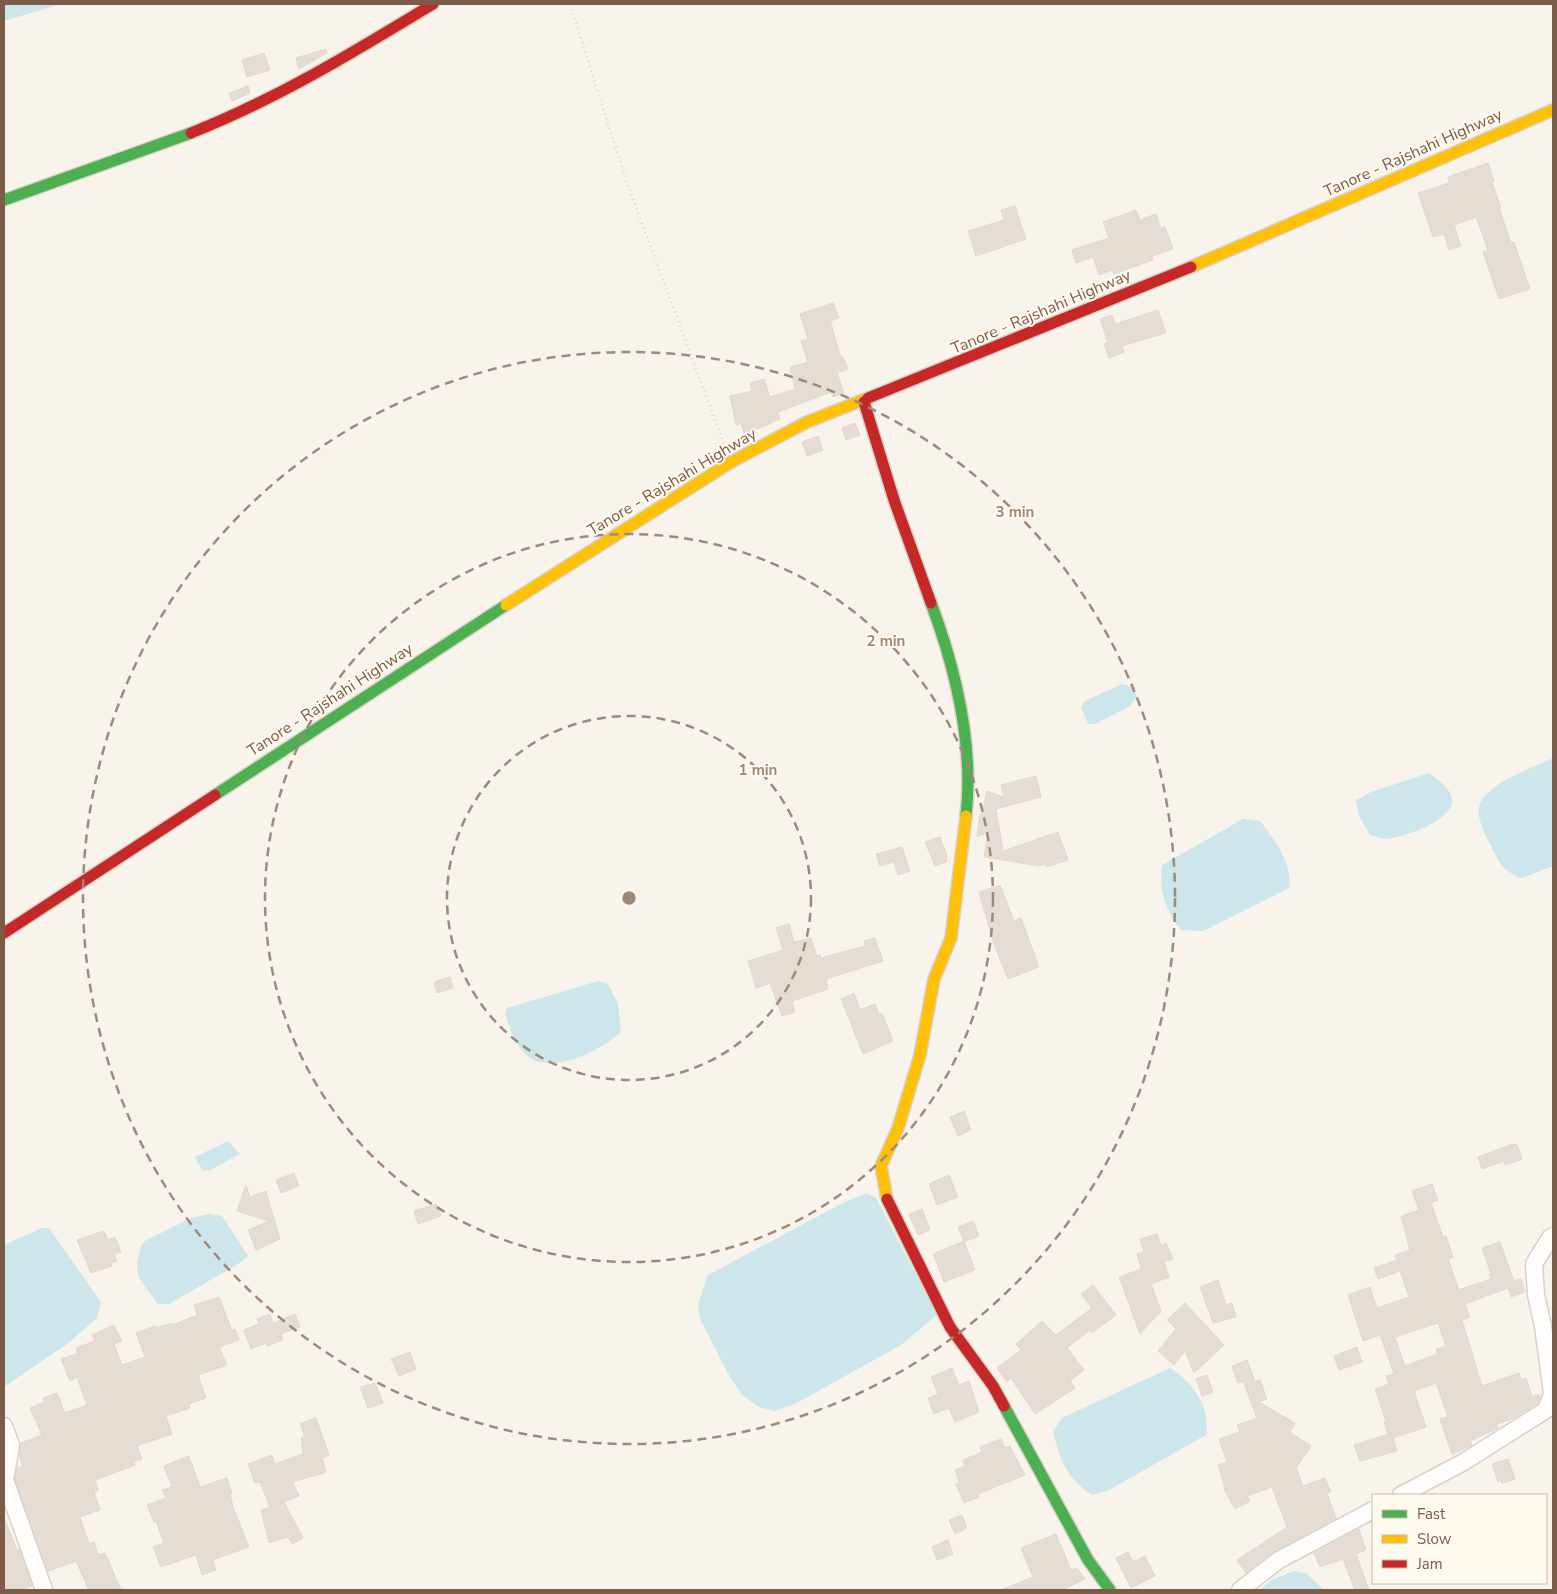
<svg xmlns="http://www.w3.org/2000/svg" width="1557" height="1594" viewBox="0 0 1557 1594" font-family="'Nunito Sans',sans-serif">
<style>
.water{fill:#cce6eb}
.building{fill:#e5ddd3;stroke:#e2d7cd;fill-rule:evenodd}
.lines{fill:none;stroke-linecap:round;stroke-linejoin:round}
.street-casing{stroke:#d7d1ca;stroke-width:19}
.fast-casing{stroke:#d8d0c8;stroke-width:14}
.slow-casing{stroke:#d8d0c8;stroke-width:14}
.jam-casing{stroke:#d8d0c8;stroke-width:14}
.path{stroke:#dbd3cd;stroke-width:2.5;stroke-dasharray:1 4;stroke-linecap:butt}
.street{stroke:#fefdfc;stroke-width:16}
.fast{stroke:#4caf50;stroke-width:11}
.slow{stroke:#ffc107;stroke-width:11}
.jam{stroke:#c62828;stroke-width:11}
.ring{fill:none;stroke:#9f8978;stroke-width:2.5;stroke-dasharray:9 6}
.labels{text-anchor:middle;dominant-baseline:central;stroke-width:4;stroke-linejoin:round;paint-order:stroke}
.street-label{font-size:16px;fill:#7a5c48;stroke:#fff9ee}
.centre{fill:#9f8978;stroke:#fff9ee;stroke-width:2.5}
.ring-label{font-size:15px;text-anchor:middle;font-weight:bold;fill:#9f8978;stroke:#fff9ee;stroke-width:4;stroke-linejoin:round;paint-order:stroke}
</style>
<rect width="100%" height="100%" fill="#f8f4ec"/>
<g class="water">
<path d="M 4,4 L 61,4 L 4,21 Z"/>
<path d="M 1122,684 C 1131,686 1134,689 1137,697 L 1129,707 L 1095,724 L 1088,724 L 1081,707 L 1085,701 Z"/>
<path d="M 1553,758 L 1553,866 L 1522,878 C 1502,871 1499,862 1490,844 C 1485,835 1477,818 1479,808 C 1483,784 1533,768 1553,758 Z"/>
<path d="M 1429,773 C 1438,780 1454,790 1452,803 C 1449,822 1402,838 1385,839 C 1381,839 1375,836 1370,835 L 1359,816 L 1356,800 L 1371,792 Z"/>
<path d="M 1243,819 L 1260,821 C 1274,838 1293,865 1289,888 L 1203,931 L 1181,930 C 1166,912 1158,889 1162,865 Z"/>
<path d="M 598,981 L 608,984 L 618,1004 L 621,1032 C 602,1050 553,1075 529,1057 C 515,1046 510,1029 505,1013 L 507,1008 Z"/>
<path d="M 228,1141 L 240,1154 L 210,1170 L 203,1171 L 195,1157 Z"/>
<path d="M 866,1193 L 876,1198 L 937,1315 L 901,1345 L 795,1404 L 774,1411 L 759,1407 L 742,1395 L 729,1375 L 700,1319 L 698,1304 L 708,1275 L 841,1204 Z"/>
<path d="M 209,1214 L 222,1216 L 248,1256 L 238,1264 L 169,1304 L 158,1304 C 139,1277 130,1274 143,1242 L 191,1218 Z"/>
<path d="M 42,1228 L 49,1228 L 101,1302 L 97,1318 L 67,1344 L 4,1387 L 4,1245 Z"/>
<path d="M 1170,1368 C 1192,1381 1211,1408 1206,1435 L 1107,1491 L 1092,1495 C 1067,1479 1060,1460 1053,1432 L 1062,1418 Z"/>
<path d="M 1294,1571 L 1307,1574 L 1324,1590 L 1260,1590 L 1271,1580 Z"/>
</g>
<g class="building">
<path d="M 326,49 L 327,53 L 299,69 L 296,58 Z"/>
<path d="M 264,53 L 270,70 L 247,77 L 242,60 Z"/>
<path d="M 248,86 L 250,93 L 232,101 L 229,93 Z"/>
<path d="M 1488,163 L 1494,181 L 1492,182 L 1501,208 L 1499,208 L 1511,243 L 1514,242 L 1530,289 L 1499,299 L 1483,252 L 1488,250 L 1476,217 L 1454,225 L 1461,246 L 1449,250 L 1444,234 L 1433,237 L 1418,193 L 1449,183 L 1448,177 Z"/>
<path d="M 1015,206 L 1026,239 L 976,256 L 968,231 L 1004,220 L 1001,210 Z"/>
<path d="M 1136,210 L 1140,220 L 1156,214 L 1161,229 L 1165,227 L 1173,249 L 1152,256 L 1153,260 L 1114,274 L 1112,270 L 1099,275 L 1093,257 L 1076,263 L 1072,250 L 1109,238 L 1103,222 Z"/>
<path d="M 833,303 L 839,318 L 830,321 L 841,358 L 843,357 L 848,369 L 837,373 L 844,393 L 833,397 L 831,392 L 778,412 L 780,419 L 755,430 L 756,433 L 746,439 L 741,423 L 736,425 L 730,396 L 752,391 L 750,383 L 764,379 L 770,397 L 795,389 L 790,367 L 808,362 L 801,341 L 808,339 L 800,314 Z"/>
<path d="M 1158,310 L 1166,333 L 1122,346 L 1124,352 L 1109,358 L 1104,344 L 1108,342 L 1100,319 L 1112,315 L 1115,324 Z"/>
<path d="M 855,423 L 860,435 L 846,440 L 842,428 Z"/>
<path d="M 818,436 L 823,450 L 807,456 L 802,442 Z"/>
<path d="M 1036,776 L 1041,797 L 996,809 L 1003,851 L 1058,832 L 1068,860 L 1046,867 L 1046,864 L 1039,866 L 984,857 L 988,833 L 977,836 L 980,814 L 982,813 L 987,791 L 1004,797 L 1001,785 Z"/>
<path d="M 940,837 L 947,855 L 946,862 L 935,866 L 925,842 Z"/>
<path d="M 902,847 L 910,871 L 898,875 L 894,862 L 880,866 L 876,854 Z"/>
<path d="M 1000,885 L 1014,921 L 1021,918 L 1039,967 L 1008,979 L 994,944 L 979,892 Z"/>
<path d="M 789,924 L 794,942 L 811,938 L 817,956 L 820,955 L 821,958 L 865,946 L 864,941 L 875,938 L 883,961 L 826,979 L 828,989 L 792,1001 L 795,1012 L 782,1016 L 770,983 L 756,988 L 748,961 L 783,950 L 776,928 Z"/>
<path d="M 450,977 L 453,988 L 437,993 L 434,982 Z"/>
<path d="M 854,993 L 860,1010 L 875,1004 L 879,1015 L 882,1013 L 893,1041 L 863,1054 L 841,999 Z"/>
<path d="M 964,1111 L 971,1130 L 958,1136 L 950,1117 Z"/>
<path d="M 1513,1144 L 1517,1145 L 1522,1159 L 1505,1165 L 1504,1161 L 1482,1169 L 1478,1157 Z"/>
<path d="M 294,1173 L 299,1186 L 281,1193 L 276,1180 Z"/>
<path d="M 949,1175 L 958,1197 L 937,1205 L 929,1184 Z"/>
<path d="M 1432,1184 L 1438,1200 L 1431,1203 L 1443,1237 L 1446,1236 L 1453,1257 L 1448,1259 L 1459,1290 L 1491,1279 L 1489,1275 L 1491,1274 L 1482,1248 L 1500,1242 L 1514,1281 L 1521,1279 L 1525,1292 L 1511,1297 L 1508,1288 L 1465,1304 L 1470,1317 L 1462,1320 L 1482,1386 L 1519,1373 L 1521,1380 L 1526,1378 L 1532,1397 L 1539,1394 L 1540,1397 L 1538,1403 L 1514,1418 L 1497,1424 L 1498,1428 L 1470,1441 L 1472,1445 L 1452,1454 L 1440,1419 L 1448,1417 L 1436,1383 L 1414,1391 L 1426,1427 L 1393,1438 L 1397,1451 L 1360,1461 L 1354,1445 L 1388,1434 L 1384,1422 L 1386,1421 L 1375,1389 L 1389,1384 L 1386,1376 L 1394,1374 L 1380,1335 L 1363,1341 L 1348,1295 L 1370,1287 L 1377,1308 L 1409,1297 L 1400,1271 L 1378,1279 L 1374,1268 L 1397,1260 L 1395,1255 L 1410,1250 L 1401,1216 L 1419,1210 L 1412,1191 ZM 1438,1323 L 1446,1346 L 1436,1349 L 1437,1354 L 1405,1366 L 1395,1337 Z"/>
<path d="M 246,1185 L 250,1197 L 266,1191 L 280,1239 L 256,1250 L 248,1230 L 269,1221 L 237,1211 Z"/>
<path d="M 436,1204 L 441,1216 L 418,1224 L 414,1211 Z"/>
<path d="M 922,1209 L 930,1230 L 918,1235 L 909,1214 Z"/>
<path d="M 973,1221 L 979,1236 L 964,1242 L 958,1227 Z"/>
<path d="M 104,1231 L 108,1240 L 115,1237 L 121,1252 L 114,1254 L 117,1261 L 111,1263 L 112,1266 L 91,1273 L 77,1240 Z"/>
<path d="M 1157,1234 L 1161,1246 L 1166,1243 L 1173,1259 L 1164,1262 L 1169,1277 L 1151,1284 L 1161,1311 L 1140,1334 L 1119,1277 L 1141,1269 L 1137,1254 L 1144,1252 L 1140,1239 Z"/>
<path d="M 964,1241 L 975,1270 L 944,1282 L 933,1254 Z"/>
<path d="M 1218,1280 L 1226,1305 L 1232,1303 L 1236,1317 L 1213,1323 L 1200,1287 Z"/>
<path d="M 1093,1285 L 1116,1315 L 1092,1333 L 1090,1330 L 1067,1348 L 1084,1370 L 1070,1381 L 1075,1388 L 1035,1414 L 1011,1378 L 1007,1382 L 997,1368 L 1021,1350 L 1016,1344 L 1042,1321 L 1056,1335 L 1092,1308 L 1081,1294 Z"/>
<path d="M 219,1297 L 232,1330 L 235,1329 L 239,1340 L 219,1347 L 227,1365 L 198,1375 L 206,1398 L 189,1404 L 190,1408 L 166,1416 L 172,1434 L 137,1446 L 142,1459 L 133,1462 L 135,1465 L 95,1480 L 98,1490 L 94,1492 L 100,1510 L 80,1517 L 89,1544 L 94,1542 L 98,1555 L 105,1553 L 121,1590 L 89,1590 L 76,1561 L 48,1571 L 15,1479 L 17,1468 L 23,1466 L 19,1456 L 21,1443 L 42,1435 L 30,1408 L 44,1402 L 43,1398 L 57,1393 L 65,1413 L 87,1405 L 77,1377 L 70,1381 L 61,1359 L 78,1353 L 76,1348 L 95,1341 L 92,1335 L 114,1325 L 122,1341 L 114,1344 L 122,1365 L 145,1357 L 136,1333 L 155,1326 L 156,1328 L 172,1323 L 173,1325 L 197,1315 L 194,1305 Z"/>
<path d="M 1185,1303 L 1224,1345 L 1194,1373 L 1185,1351 L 1174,1365 L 1158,1351 L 1176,1329 L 1167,1320 Z"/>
<path d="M 270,1314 L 273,1323 L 295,1314 L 300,1327 L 281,1334 L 283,1340 L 267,1346 L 266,1343 L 251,1349 L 244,1330 L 259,1324 L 257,1319 Z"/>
<path d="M 1357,1347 L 1362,1362 L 1339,1370 L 1334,1356 Z"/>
<path d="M 410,1352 L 416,1369 L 399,1376 L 391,1359 Z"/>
<path d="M 1247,1360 L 1255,1381 L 1260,1380 L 1267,1399 L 1259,1402 L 1295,1423 L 1290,1432 L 1311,1446 L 1296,1468 L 1303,1486 L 1325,1478 L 1331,1492 L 1327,1493 L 1336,1518 L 1274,1551 L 1246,1573 L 1237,1560 L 1287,1527 L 1272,1487 L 1247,1496 L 1250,1501 L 1235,1509 L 1224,1489 L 1225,1488 L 1218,1465 L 1227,1462 L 1219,1439 L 1240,1432 L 1237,1425 L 1257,1418 L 1243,1381 L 1238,1383 L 1232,1366 Z"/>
<path d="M 952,1368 L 959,1385 L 969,1381 L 979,1412 L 955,1422 L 949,1408 L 934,1414 L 928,1398 L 938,1394 L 931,1377 Z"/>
<path d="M 1207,1375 L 1213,1392 L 1202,1396 L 1196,1379 Z"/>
<path d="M 375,1383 L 383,1403 L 368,1408 L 360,1387 Z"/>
<path d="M 316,1418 L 329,1455 L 322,1458 L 326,1472 L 293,1482 L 299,1496 L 284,1502 L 303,1538 L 292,1544 L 288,1537 L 269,1543 L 261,1510 L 270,1507 L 260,1482 L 255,1483 L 248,1464 L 272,1455 L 275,1464 L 303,1454 L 301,1438 L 305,1437 L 300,1424 Z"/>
<path d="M 1001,1439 L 1005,1448 L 1010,1446 L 1025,1475 L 978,1494 L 979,1497 L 964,1503 L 956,1484 L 960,1483 L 955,1470 L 965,1466 L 963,1460 L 982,1452 L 980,1447 Z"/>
<path d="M 189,1456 L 200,1487 L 227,1478 L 232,1493 L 230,1494 L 233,1507 L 249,1547 L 213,1560 L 216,1570 L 202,1575 L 196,1555 L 161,1567 L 153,1547 L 164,1543 L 156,1521 L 154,1522 L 147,1505 L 166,1498 L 162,1490 L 172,1487 L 164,1466 Z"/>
<path d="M 1508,1459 L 1515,1479 L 1502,1483 L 1501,1480 L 1498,1482 L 1492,1464 Z"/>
<path d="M 962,1515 L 967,1528 L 955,1534 L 949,1520 Z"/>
<path d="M 4,1518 L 17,1550 L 19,1550 L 32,1586 L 21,1590 L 4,1590 Z"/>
<path d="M 1359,1529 L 1366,1550 L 1356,1554 L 1369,1590 L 1355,1590 L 1343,1559 L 1320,1567 L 1314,1553 Z"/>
<path d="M 1056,1534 L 1071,1570 L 1077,1568 L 1085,1579 L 1062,1590 L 1001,1590 L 1033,1577 L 1021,1548 Z"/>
<path d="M 948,1540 L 953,1554 L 937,1560 L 932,1547 Z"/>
<path d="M 1128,1552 L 1133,1562 L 1145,1556 L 1155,1576 L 1131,1588 L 1116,1558 Z"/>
</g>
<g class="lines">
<g class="street-casing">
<g id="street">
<path d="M 4,1426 L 11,1445 L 5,1480 L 44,1590"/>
<path d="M 1401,1495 L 1462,1463 L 1546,1410 L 1552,1394 L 1543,1326 L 1536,1295 L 1534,1264 L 1550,1238 L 1553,1236"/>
<path d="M 1240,1590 L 1279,1560 L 1373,1510"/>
</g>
</g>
<g class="fast-casing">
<g id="fast">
<path d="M 4,200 L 191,133"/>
<path d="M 931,603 C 956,670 974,744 966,816"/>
<path d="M 215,795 L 506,605"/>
<path d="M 1004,1406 L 1088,1560 L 1110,1590"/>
</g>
</g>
<g class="slow-casing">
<g id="slow">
<path d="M 1191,267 L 1553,110"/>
<path d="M 506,605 L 731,462 L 807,422 L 868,398"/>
<path d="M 887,1199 L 881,1166 L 898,1128 L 920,1055 L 934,979 L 951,938 L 966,816"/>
</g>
</g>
<g class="jam-casing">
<g id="jam">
<path d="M 191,133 C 277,99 354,52 433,4"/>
<path d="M 868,398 L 1191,267"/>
<path d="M 864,402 L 894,500 L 931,603"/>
<path d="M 4,933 L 215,795"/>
<path d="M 887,1199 L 950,1327 L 993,1386 L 1004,1406"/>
</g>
</g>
<path class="path" d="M 570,4 L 627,183 L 724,444"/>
<use href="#street" class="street"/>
<use href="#fast" class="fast"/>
<use href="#slow" class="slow"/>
<use href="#jam" class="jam"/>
</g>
<g class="ring">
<circle cx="629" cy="898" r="182"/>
<circle cx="629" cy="898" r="364"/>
<circle cx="629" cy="898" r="546"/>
</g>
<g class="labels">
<g class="street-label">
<text transform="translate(1413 153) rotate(-24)">Tanore - Rajshahi Highway</text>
<text transform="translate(1041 312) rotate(-23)">Tanore - Rajshahi Highway</text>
<text transform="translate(672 482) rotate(-31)">Tanore - Rajshahi Highway</text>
<text transform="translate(330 700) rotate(-33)">Tanore - Rajshahi Highway</text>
</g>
</g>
<circle cx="629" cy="898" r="8" class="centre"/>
<g class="ring-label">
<text x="1015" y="517">3 min</text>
<text x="886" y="646">2 min</text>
<text x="758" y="775">1 min</text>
</g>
<rect width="1557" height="1594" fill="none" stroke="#7a5c48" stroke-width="10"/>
<rect x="1372" y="1494" width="175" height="90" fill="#fff9ee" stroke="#cabaac"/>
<rect x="1382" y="1510" width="25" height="8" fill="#4caf50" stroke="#cabaac"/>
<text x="1417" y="1519" font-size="15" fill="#7a5c48">Fast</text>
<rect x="1382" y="1535" width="25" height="8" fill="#ffc107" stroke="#cabaac"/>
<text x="1417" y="1544" font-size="15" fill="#7a5c48">Slow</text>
<rect x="1382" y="1560" width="25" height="8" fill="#c62828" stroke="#cabaac"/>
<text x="1417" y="1569" font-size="15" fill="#7a5c48">Jam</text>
</svg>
